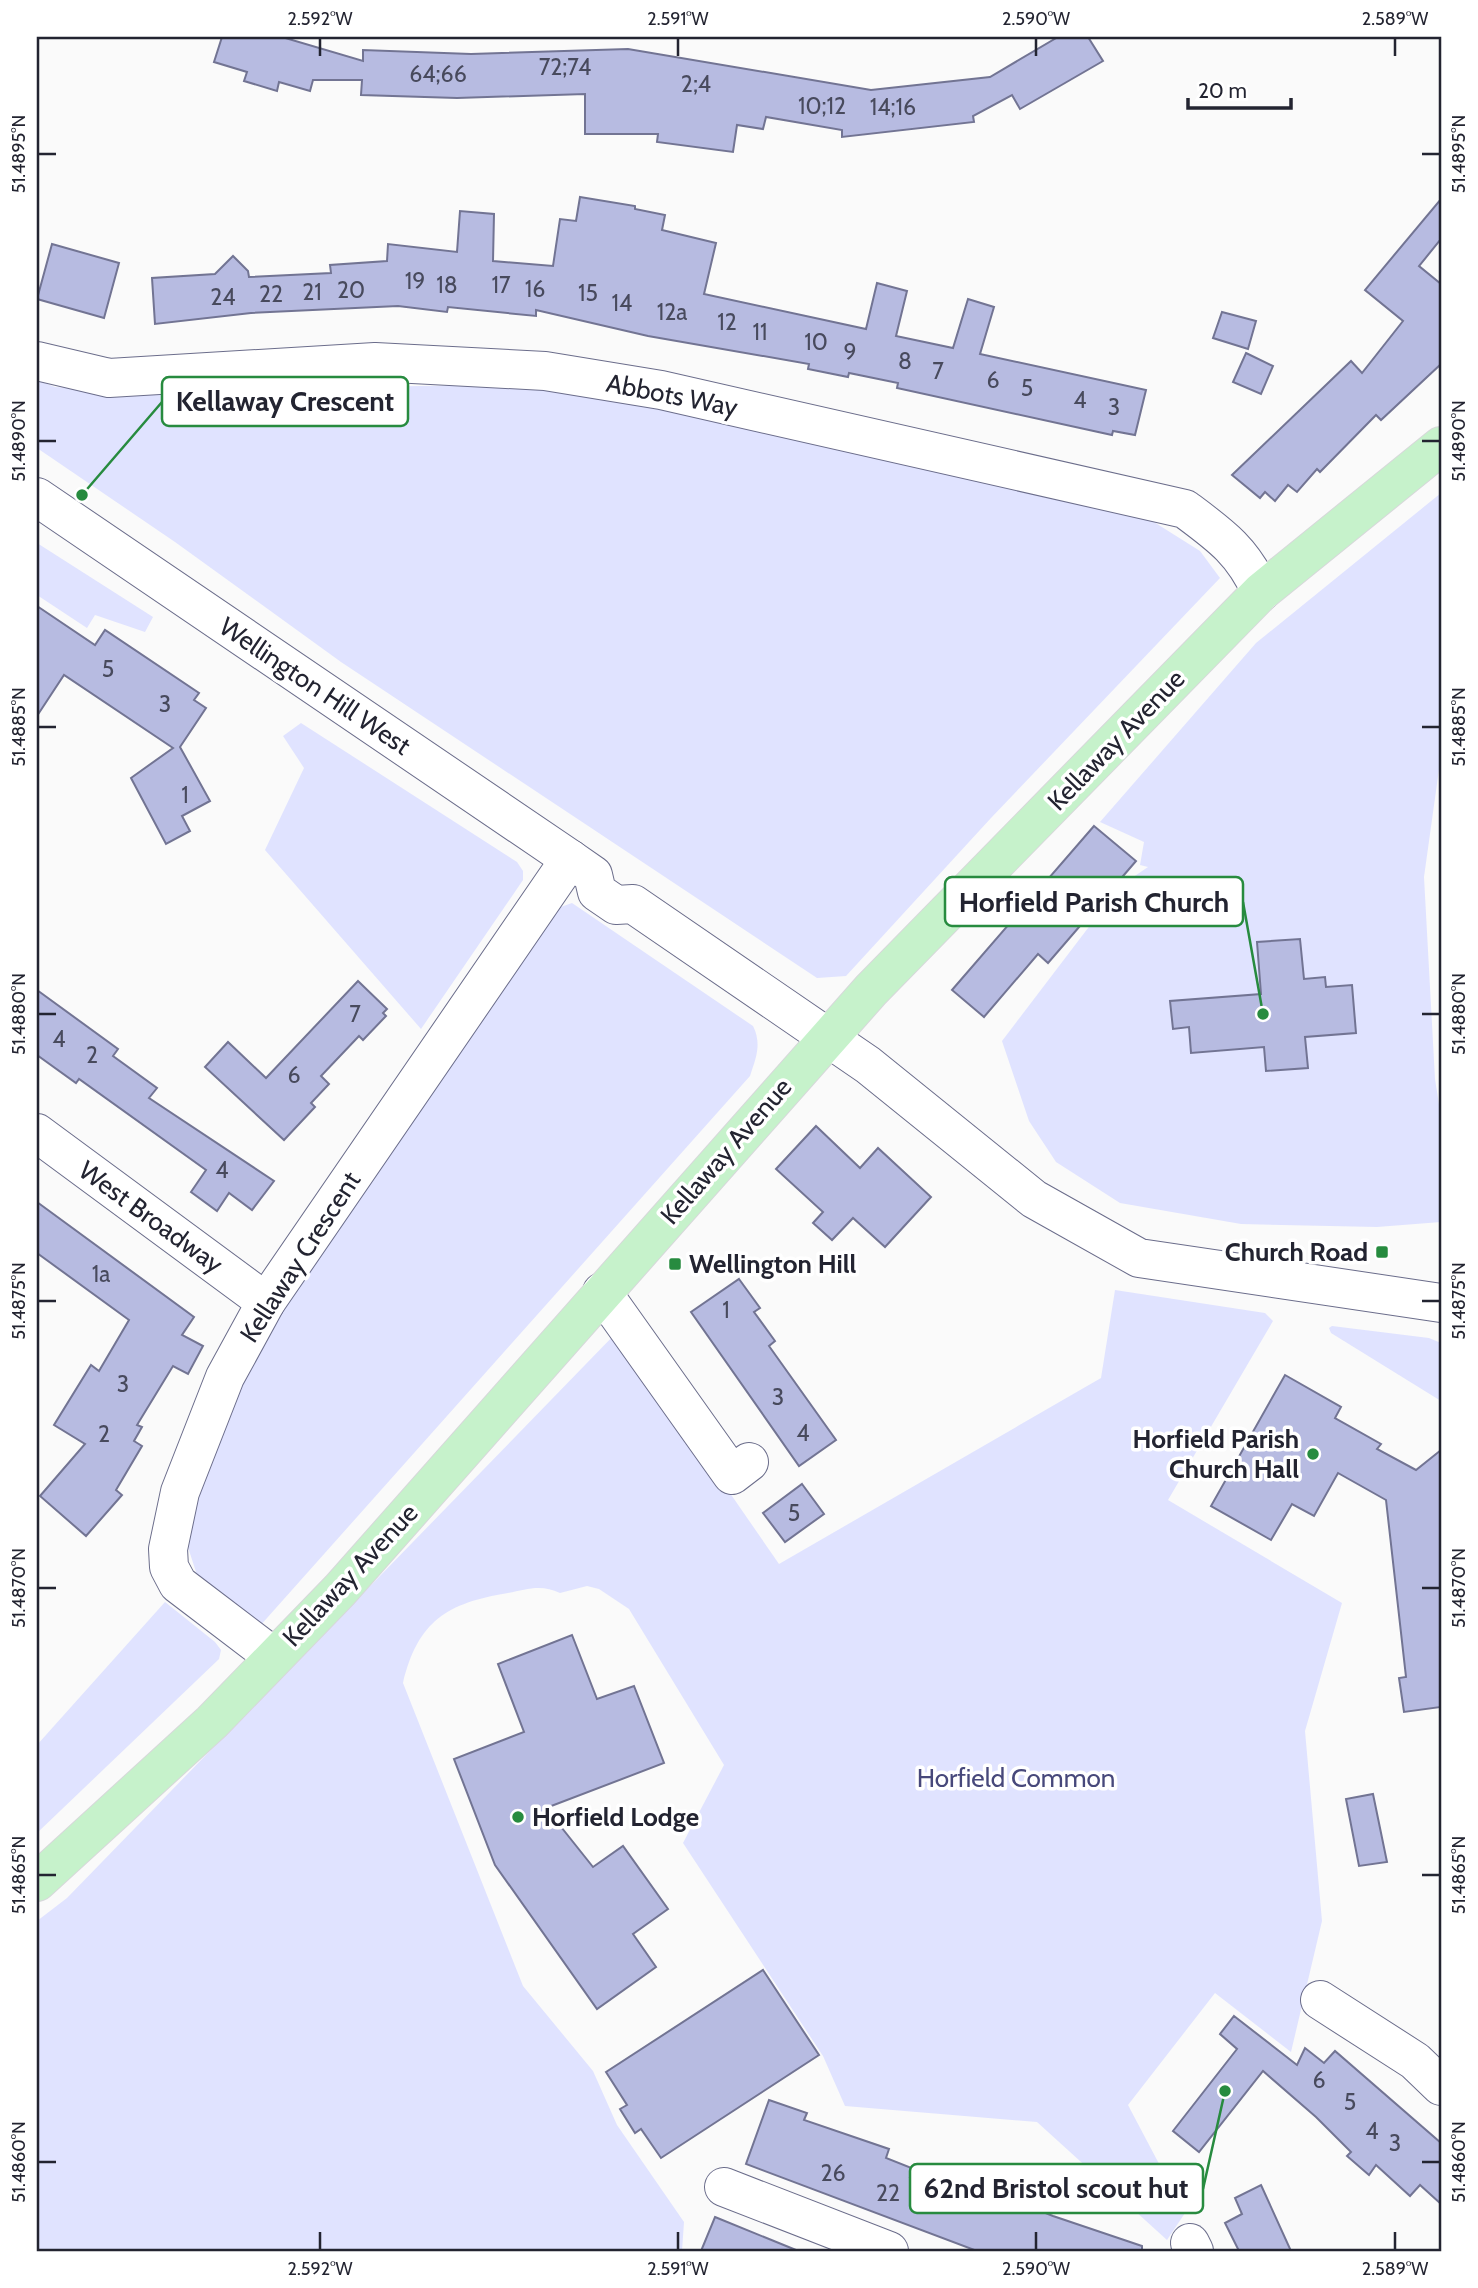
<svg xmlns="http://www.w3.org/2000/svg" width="1478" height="2288" viewBox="0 0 1478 2288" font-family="Cabin,sans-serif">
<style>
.green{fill:#e0e3ff;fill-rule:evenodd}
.building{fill:#b7bbe1;stroke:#727493;stroke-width:2}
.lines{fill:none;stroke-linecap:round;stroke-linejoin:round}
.minor-casing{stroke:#6b6d8b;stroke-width:40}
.major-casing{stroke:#d7d8da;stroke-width:40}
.minor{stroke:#fff;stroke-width:38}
.major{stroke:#c6f2cb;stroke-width:38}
.ticks{fill:none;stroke:#232431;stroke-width:2.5}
.poi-dot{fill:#278b3f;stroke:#fff;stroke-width:2.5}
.labels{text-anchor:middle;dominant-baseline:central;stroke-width:7;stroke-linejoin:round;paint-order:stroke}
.number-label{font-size:23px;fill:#484a5d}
.street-label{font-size:26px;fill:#232431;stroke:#fff}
.poi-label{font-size:26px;font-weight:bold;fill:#232431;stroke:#fff;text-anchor:end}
.park-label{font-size:26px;fill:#47487b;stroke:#fff}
.leader{fill:none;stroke:#278b3f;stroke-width:2.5}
.callout-dot{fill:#278b3f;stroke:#fff;stroke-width:2.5}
.callout{fill:#fff;stroke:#278b3f;stroke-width:2.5}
.callout-label{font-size:28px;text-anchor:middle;font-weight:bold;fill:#232431}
.neatline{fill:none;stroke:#232431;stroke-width:2.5}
.ticks-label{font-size:18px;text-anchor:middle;fill:#232431}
</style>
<rect width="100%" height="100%" fill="#fafafa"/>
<g class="green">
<path d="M 37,380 L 55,387 L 123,391 L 545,384 L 1146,517 L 1200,551 L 1220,578 L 991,818 L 846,976 L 817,978 L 341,662 L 175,542 L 37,448 Z"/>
<path d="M 1441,493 L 1441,755 L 1424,877 L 1435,1079 L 1441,1117 L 1441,1222 L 1377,1227 L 1241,1224 L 1120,1203 L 1056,1162 L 1029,1121 L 1002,1041 L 1120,886 L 1148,867 L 1140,865 L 1144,842 L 1100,822 L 1256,643 ZM 1300,939 L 1304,979 L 1325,977 L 1326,987 L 1352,985 L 1356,1033 L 1305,1037 L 1308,1068 L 1266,1071 L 1264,1047 L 1192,1053 L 1189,1027 L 1173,1028 L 1170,1001 L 1261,994 L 1257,942 Z"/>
<path d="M 37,543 L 153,617 L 145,632 L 95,615 L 87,628 L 37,595 Z"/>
<path d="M 301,723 L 517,862 L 523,871 L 523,880 L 421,1029 L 265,850 L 304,768 L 283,736 Z"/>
<path d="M 572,903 L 753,1026 C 762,1044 756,1058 750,1076 L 259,1627 L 197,1575 L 184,1535 L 210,1462 L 260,1342 L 558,908 Z"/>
<path d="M 1115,1290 L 1265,1313 L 1273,1321 L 1168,1500 L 1342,1603 L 1305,1731 L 1322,1921 L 1291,2052 L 1215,1993 L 1128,2105 L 1185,2213 L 1167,2240 L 1037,2122 L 845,2106 L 823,2056 L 683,1843 L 724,1765 L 629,1609 L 599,1589 L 587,1586 L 560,1593 C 542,1584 527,1589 508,1593 C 447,1603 418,1621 403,1683 L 523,1986 L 593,2071 L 617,2125 L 684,2222 L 682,2251 L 37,2251 L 37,1921 L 67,1898 L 618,1331 L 779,1564 L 1101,1378 Z"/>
<path d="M 1332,1326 L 1429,1338 L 1441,1343 L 1441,1401 L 1331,1333 L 1329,1328 Z"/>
<path d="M 165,1602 L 215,1642 L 221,1650 L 219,1659 L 37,1833 L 37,1745 Z"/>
</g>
<g class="building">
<path d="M 222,37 L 282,37 L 363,61 L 363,50 L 471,54 L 628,49 L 871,90 L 990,77 L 1058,37 L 1088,37 L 1103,61 L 1020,109 L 1012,95 L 973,116 L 974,122 L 842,137 L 842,130 L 766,117 L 763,129 L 737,125 L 733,152 L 657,142 L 658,134 L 585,134 L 585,94 L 457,98 L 361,95 L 362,80 L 313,80 L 310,91 L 279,82 L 277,91 L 244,81 L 247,72 L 214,62 Z"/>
<path d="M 580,197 L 635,206 L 635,209 L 665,215 L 662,230 L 716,243 L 704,294 L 866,329 L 877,283 L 907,291 L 896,336 L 953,348 L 968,299 L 994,307 L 980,354 L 1146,390 L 1135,435 L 1113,431 L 1112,435 L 897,388 L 898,383 L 849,373 L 848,377 L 808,369 L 809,364 L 648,336 L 536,310 L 536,316 L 448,307 L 447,312 L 398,306 L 251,313 L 155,324 L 152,278 L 215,274 L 233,256 L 248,271 L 249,277 L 331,273 L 330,265 L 387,261 L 388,244 L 457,252 L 460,211 L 494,214 L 493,261 L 553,266 L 560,219 L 576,221 Z"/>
<path d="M 1441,199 L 1441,239 L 1419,266 L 1441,284 L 1441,364 L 1381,420 L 1376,415 L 1320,472 L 1317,469 L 1297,492 L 1288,485 L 1275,501 L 1265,492 L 1260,498 L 1232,475 L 1351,361 L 1362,373 L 1403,321 L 1365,290 Z"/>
<path d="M 52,244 L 119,263 L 104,318 L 37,299 Z"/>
<path d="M 1222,312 L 1256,321 L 1248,349 L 1213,338 Z"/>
<path d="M 1246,353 L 1273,366 L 1261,394 L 1233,382 Z"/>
<path d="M 37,606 L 95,645 L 105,630 L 199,693 L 194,700 L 206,708 L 180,747 L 210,801 L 182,816 L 190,831 L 166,844 L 131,778 L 173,748 L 64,675 L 37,716 Z"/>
<path d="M 1094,826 L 1136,861 L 1048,963 L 1038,954 L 984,1017 L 952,990 Z"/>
<path d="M 1300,939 L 1304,979 L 1325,977 L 1326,987 L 1352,985 L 1356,1033 L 1305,1037 L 1308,1068 L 1266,1071 L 1264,1047 L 1191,1053 L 1189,1027 L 1173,1029 L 1170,1001 L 1261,994 L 1257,942 Z"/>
<path d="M 358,981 L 387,1009 L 383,1013 L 386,1016 L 363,1040 L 359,1036 L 321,1076 L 329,1084 L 311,1103 L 315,1107 L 284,1140 L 205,1067 L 228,1042 L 266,1078 Z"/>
<path d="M 37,990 L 118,1049 L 113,1056 L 157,1088 L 149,1098 L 274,1181 L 252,1210 L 229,1193 L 217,1211 L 191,1192 L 206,1170 L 79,1079 L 76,1083 L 37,1055 Z"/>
<path d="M 816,1126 L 860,1168 L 878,1148 L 931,1197 L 885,1247 L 853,1218 L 832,1240 L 813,1223 L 823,1212 L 776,1169 Z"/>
<path d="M 37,1202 L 194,1317 L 182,1335 L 203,1346 L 188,1374 L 173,1366 L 137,1425 L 142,1427 L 134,1441 L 142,1446 L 116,1490 L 122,1495 L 86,1536 L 40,1496 L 85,1444 L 54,1425 L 91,1365 L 99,1371 L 129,1320 L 37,1253 Z"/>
<path d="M 739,1279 L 760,1308 L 754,1312 L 775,1341 L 769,1346 L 836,1440 L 799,1466 L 691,1312 Z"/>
<path d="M 1285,1375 L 1341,1407 L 1335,1418 L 1381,1444 L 1377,1449 L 1416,1470 L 1441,1450 L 1441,1707 L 1404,1712 L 1399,1678 L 1406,1677 L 1386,1500 L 1338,1473 L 1314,1516 L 1292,1504 L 1271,1540 L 1211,1506 Z"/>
<path d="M 802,1484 L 824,1514 L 785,1542 L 763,1513 Z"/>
<path d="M 572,1635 L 597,1699 L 634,1686 L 664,1763 L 546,1808 L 593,1867 L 623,1846 L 668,1909 L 633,1934 L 656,1967 L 597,2009 L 495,1865 L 454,1759 L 524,1732 L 498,1664 Z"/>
<path d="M 1373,1794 L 1387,1862 L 1359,1866 L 1346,1799 Z"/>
<path d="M 763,1970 L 819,2055 L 661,2158 L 641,2129 L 635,2133 L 620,2109 L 627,2105 L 606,2072 Z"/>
<path d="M 1234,2016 L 1297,2065 L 1305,2048 L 1324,2063 L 1335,2051 L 1441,2143 L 1441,2204 L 1420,2185 L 1410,2196 L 1376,2165 L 1369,2175 L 1347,2156 L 1351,2152 L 1316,2117 L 1263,2071 L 1199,2152 L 1173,2131 L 1237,2049 L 1220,2034 Z"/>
<path d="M 769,2100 L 807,2113 L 804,2120 L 889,2149 L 886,2158 L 914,2169 L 910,2177 L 981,2204 L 986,2189 L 1053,2216 L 1142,2246 L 1142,2251 L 977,2251 L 746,2164 Z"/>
<path d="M 1261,2185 L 1291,2251 L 1239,2251 L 1225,2223 L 1242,2214 L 1235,2198 Z"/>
<path d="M 715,2217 L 796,2250 L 796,2251 L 701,2251 Z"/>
</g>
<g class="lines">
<g class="minor-casing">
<g id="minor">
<path d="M 37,361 L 109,378 L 375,362 L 545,371 L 661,390 L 1185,509 C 1220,535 1243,551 1261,592"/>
<path d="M 37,497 L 570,859 L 593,875 L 597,892 L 616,905 L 633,904 L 868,1065 L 1034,1199 L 1139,1258 L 1441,1303"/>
<path d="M 37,1133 L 266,1302"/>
<path d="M 602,1292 L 732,1475 L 749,1462"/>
<path d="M 274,1657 L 178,1584 L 169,1567 L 168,1549 L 180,1492 L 225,1377 L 266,1302 L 570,859"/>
<path d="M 1320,2000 L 1415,2061 L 1441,2086"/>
<path d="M 724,2187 L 889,2251"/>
<path d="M 1190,2243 L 1194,2251"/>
</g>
</g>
<g class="major-casing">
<path id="major" d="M 37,1882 L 212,1722 L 340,1590 L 871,990 L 1261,592 L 1441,446"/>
</g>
<use href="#minor" class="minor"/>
<use href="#major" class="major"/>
</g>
<path class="ticks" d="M 320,38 L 320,56M 678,38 L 678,56M 1036,38 L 1036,56M 1395,38 L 1395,56M 38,154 L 56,154M 1422,154 L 1440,154M 38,441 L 56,441M 1422,441 L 1440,441M 38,727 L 56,727M 1422,727 L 1440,727M 38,1014 L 56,1014M 1422,1014 L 1440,1014M 38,1301 L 56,1301M 1422,1301 L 1440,1301M 38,1588 L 56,1588M 1422,1588 L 1440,1588M 38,1875 L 56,1875M 1422,1875 L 1440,1875M 38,2162 L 56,2162M 1422,2162 L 1440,2162M 320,2232 L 320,2250M 678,2232 L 678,2250M 1036,2232 L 1036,2250M 1395,2232 L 1395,2250"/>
<g class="poi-dot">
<rect x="1375" y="1245" width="14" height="14" rx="3.5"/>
<rect x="668" y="1257" width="14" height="14" rx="3.5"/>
<circle cx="1313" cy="1454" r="7"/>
<circle cx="518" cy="1817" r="7"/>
</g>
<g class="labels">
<g class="number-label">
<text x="565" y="67">72;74</text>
<text x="438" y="74">64;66</text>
<text x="696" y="84">2;4</text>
<text x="822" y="106">10;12</text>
<text x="893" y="107">14;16</text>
<text x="415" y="281">19</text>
<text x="447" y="285">18</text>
<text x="501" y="285">17</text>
<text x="535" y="289">16</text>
<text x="351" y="290">20</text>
<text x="312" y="292">21</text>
<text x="588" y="293">15</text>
<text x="271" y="294">22</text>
<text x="223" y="297">24</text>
<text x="622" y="303">14</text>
<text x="672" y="312">12a</text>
<text x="727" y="322">12</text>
<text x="760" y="332">11</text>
<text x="816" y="342">10</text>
<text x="850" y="352">9</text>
<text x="905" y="361">8</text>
<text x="938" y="371">7</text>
<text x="993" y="380">6</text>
<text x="1027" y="388">5</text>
<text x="1080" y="400">4</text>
<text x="1114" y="407">3</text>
<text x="108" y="669">5</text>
<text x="165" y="704">3</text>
<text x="185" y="795">1</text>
<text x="355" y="1014">7</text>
<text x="59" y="1039">4</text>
<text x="92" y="1055">2</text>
<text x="294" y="1075">6</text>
<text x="222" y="1170">4</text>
<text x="101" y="1274">1a</text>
<text x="726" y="1310">1</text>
<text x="123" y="1384">3</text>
<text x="778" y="1397">3</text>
<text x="803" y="1433">4</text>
<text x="104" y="1434">2</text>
<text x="794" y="1513">5</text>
<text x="1319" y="2080">6</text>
<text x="1350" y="2102">5</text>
<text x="1372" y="2131">4</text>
<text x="1395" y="2143">3</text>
<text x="833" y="2173">26</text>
<text x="888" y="2193">22</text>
</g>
<g class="street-label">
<text transform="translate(672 395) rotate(11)">Abbots Way</text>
<text transform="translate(315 686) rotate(34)">Wellington Hill West</text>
<text transform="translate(1116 740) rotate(-46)">Kellaway Avenue</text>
<text transform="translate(726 1151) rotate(-49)">Kellaway Avenue</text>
<text transform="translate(151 1217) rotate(36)">West Broadway</text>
<text transform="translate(300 1257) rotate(-57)">Kellaway Crescent</text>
<text transform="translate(350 1575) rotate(-47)">Kellaway Avenue</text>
</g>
<g class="poi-label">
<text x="1368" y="1252">Church Road</text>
<text x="689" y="1264" text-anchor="start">Wellington Hill</text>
<text x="1299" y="1439">Horfield Parish<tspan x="1299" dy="30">Church Hall</tspan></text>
<text x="532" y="1817" text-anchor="start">Horfield Lodge</text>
</g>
<g class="park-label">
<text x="1016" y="1778">Horfield Common</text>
</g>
</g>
<path class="leader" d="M82 495L162 402M1263 1014L1243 902M1225 2091L1203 2189"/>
<g class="callout-dot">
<circle cx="82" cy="495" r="7"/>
<circle cx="1263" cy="1014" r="7"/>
<circle cx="1225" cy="2091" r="7"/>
</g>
<g class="callout">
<rect x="162" y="377" width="246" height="49" rx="7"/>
<rect x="945" y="877" width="298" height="49" rx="7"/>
<rect x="910" y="2164" width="293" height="49" rx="7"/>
</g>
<g class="callout-label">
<text x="285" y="411">Kellaway Crescent</text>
<text x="1094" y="912">Horfield Parish Church</text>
<text x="1056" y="2198">62nd Bristol scout hut</text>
</g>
<rect width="1478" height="2288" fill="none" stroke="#ffffff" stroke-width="77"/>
<path d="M1188 98v10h103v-10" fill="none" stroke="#232431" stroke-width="3.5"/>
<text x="1198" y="98" font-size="21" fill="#232431" stroke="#ffffff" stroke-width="5" paint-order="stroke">20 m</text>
<rect x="38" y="38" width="1402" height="2212" class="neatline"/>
<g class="ticks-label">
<text x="320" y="25">2.592°W</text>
<text x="678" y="25">2.591°W</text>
<text x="1036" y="25">2.590°W</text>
<text x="1395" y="25">2.589°W</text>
<text transform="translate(19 154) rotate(-90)" y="6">51.4895°N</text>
<text transform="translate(1459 154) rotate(-90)" y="6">51.4895°N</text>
<text transform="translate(19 441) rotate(-90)" y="6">51.4890°N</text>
<text transform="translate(1459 441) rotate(-90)" y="6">51.4890°N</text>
<text transform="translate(19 727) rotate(-90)" y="6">51.4885°N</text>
<text transform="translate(1459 727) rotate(-90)" y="6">51.4885°N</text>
<text transform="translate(19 1014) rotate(-90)" y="6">51.4880°N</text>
<text transform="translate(1459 1014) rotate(-90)" y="6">51.4880°N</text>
<text transform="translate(19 1301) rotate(-90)" y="6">51.4875°N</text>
<text transform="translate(1459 1301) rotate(-90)" y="6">51.4875°N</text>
<text transform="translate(19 1588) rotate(-90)" y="6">51.4870°N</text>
<text transform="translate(1459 1588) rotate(-90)" y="6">51.4870°N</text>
<text transform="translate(19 1875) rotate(-90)" y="6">51.4865°N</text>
<text transform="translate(1459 1875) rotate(-90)" y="6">51.4865°N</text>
<text transform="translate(19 2162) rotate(-90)" y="6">51.4860°N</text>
<text transform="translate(1459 2162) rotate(-90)" y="6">51.4860°N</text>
<text x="320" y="2275">2.592°W</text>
<text x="678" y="2275">2.591°W</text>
<text x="1036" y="2275">2.590°W</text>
<text x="1395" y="2275">2.589°W</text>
</g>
</svg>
